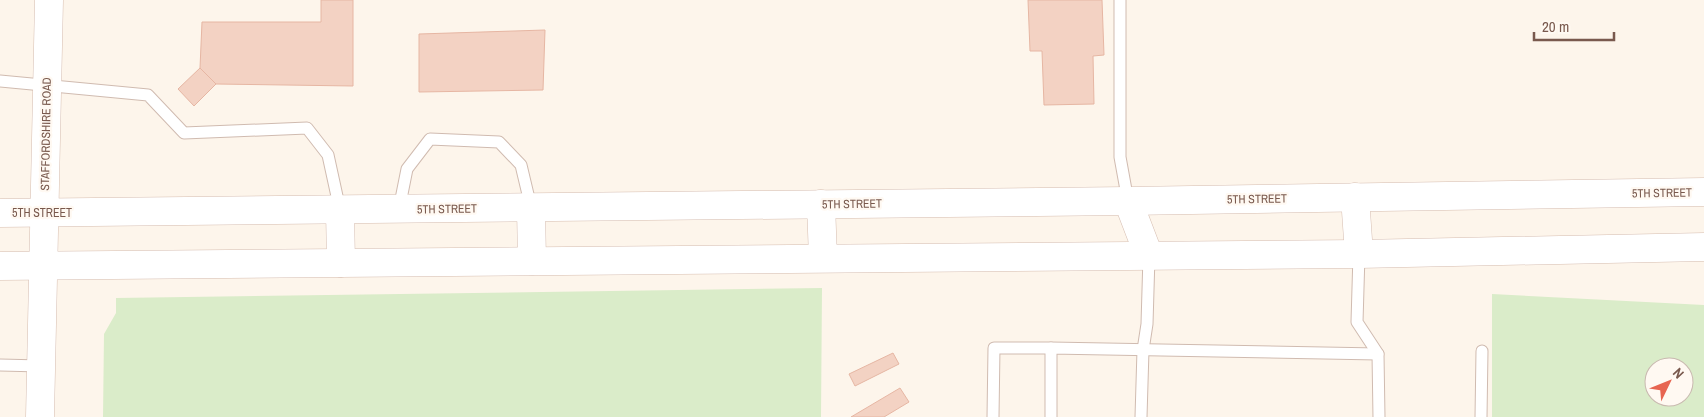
<svg xmlns="http://www.w3.org/2000/svg" width="1704" height="417" viewBox="0 0 1704 417" font-family="'Archivo Narrow',sans-serif">
<style>
.green{fill:#daecc9;fill-rule:evenodd}
.building{fill:#f3d2c3;stroke:#e6b6a3}
.lines{fill:none;stroke-linecap:round;stroke-linejoin:round}
.service-casing{stroke:#d0bbb0;stroke-width:13}
.secondary-casing{stroke:#d6bdb0;stroke-width:29}
.service{stroke:#fff;stroke-width:11}
.secondary{stroke:#fff;stroke-width:28}
.labels{text-anchor:middle;dominant-baseline:central;stroke-width:4.5;stroke-linejoin:round;paint-order:stroke}
.street-label{font-size:12px;fill:#79594d;stroke:#fff9f2}
</style>
<rect width="100%" height="100%" fill="#fdf5eb"/>
<g class="green">
<path d="M 822,288 L 821,417 L 103,417 L 104,334 L 116,313 L 116,298 Z"/>
<path d="M 1492,294 L 1704,305 L 1704,417 L 1492,417 ZM 1654,367 L 1684,367 L 1684,397 L 1654,397 Z"/>
</g>
<g class="building">
<path d="M 321,0 L 353,0 L 353,86 L 216,84 L 200,68 L 202,22 L 321,22 Z"/>
<path d="M 1028,0 L 1102,0 L 1104,55 L 1093,56 L 1094,104 L 1044,105 L 1042,51 L 1030,51 Z"/>
<path d="M 545,30 L 543,90 L 419,92 L 419,34 Z"/>
<path d="M 200,68 L 216,84 L 194,106 L 178,89 Z"/>
<path d="M 893,353 L 899,364 L 855,386 L 849,374 Z"/>
<path d="M 900,388 L 909,402 L 884,417 L 851,417 Z"/>
</g>
<g class="lines">
<g class="service-casing">
<g id="service">
<path d="M 1120,0 L 1120,157 L 1128,201"/>
<path d="M 0,81 L 148,95 L 184,133 L 307,128 L 328,155 L 340,210"/>
<path d="M 399,209 L 407,169 L 430,139 L 499,142 L 521,165 L 531,207"/>
<path d="M 1359,254 L 1357,322 L 1378,354 L 1379,417"/>
<path d="M 0,365 L 41,366"/>
<path d="M 993,417 L 994,348 L 1051,348"/>
<path d="M 1051,417 L 1051,348 L 1378,354"/>
<path d="M 1141,417 L 1143,350 L 1147,324 L 1149,256"/>
<path d="M 1481,417 L 1482,351"/>
</g>
</g>
<g class="secondary-casing">
<g id="secondary">
<path d="M 1355,197 L 1359,254"/>
<path d="M 1128,201 L 1149,256"/>
<path d="M 821,204 L 823,258"/>
<path d="M 531,208 L 532,261"/>
<path d="M 340,210 L 341,263"/>
<path d="M 0,213 L 1128,201 L 1704,192"/>
<path d="M 0,266 L 1359,254 L 1704,247"/>
<path d="M 40,417 L 49,0"/>
</g>
</g>
<use href="#service" class="service"/>
<use href="#secondary" class="secondary"/>
</g>
<g class="labels">
<g class="street-label">
<text transform="translate(46 134) rotate(-89)">STAFFORDSHIRE ROAD</text>
<text transform="translate(1662 193) rotate(-1)">5TH STREET</text>
<text transform="translate(1257 199) rotate(-1)">5TH STREET</text>
<text transform="translate(852 204) rotate(-1)">5TH STREET</text>
<text transform="translate(447 209) rotate(-1)">5TH STREET</text>
<text x="42" y="213">5TH STREET</text>
</g>
</g>
<g transform="translate(1669 382) rotate(47)"><circle r="24" fill="#fff9f2" stroke="#c9b9b0"/>
<path d="M0-4L9 19L0 12L-9 19Z" fill="#e76551"/>
<text y="-8" font-size="14" font-weight="bold" text-anchor="middle" fill="#79594d">N</text>
</g>
<path d="M1534 32v8h80v-8" fill="none" stroke="#79594d" stroke-width="2.5"/>
<text x="1542" y="32" font-size="15" fill="#79594d" stroke="#fff9f2" stroke-width="4" paint-order="stroke">20 m</text>
</svg>
